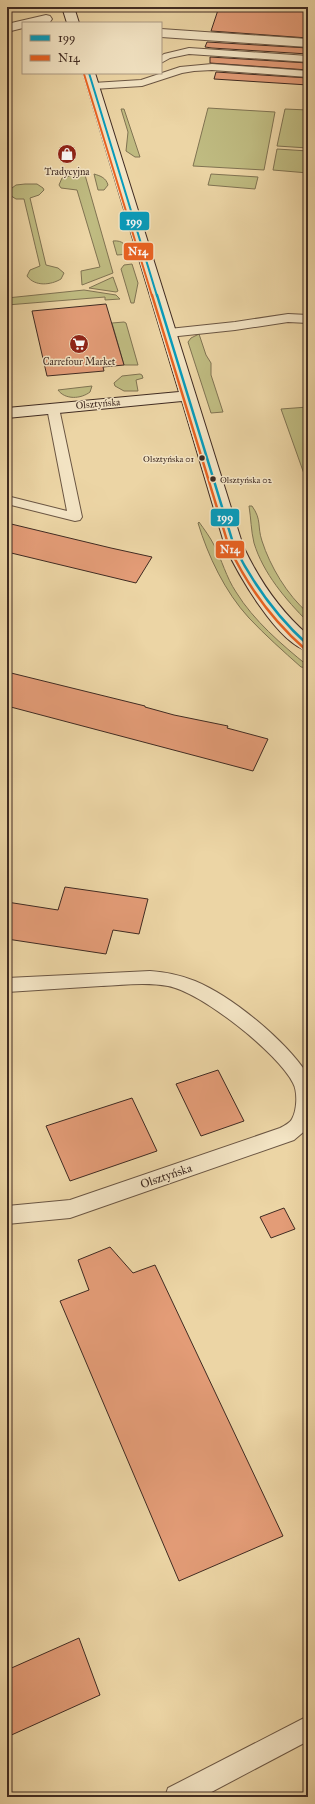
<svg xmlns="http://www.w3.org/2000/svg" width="315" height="1804" viewBox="0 0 315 1804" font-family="'IM FELL Great Primer',serif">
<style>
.green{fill:#bfbb81;stroke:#807352}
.building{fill:#e39c77;stroke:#402b22}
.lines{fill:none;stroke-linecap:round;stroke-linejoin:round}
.lane-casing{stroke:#6b5643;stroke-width:2}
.street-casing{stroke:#6b5643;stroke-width:2}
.secondary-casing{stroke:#402b22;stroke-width:2}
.lane{fill:#f3e4c4;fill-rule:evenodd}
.street{fill:#f3e4c4;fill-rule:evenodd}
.secondary{fill:#f3e4c4;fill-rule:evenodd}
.bus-1-far1-casing{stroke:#f3e4c4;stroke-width:4}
.bus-1-casing{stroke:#f3e4c4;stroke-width:5}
.bus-2-far1-casing{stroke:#f3e4c4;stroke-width:4}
.bus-2-casing{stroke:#f3e4c4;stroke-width:5}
.bus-1-far1{stroke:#069cbd;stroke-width:2}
.bus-1{stroke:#069cbd;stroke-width:2.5}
.bus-2-far1{stroke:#e96222;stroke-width:2}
.bus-2{stroke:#e96222;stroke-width:2.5}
.bus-dot{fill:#402b22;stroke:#f3e4c4;stroke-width:1.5}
.labels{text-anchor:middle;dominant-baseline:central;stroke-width:3;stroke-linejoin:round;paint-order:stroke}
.far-bus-label{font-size:9px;fill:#402b22;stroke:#f3e4c4;text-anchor:end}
.far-poi-label{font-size:10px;fill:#402b22;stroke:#f3e4c4}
.far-street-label{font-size:10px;fill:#402b22;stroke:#f3e4c4}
.street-label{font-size:12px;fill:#402b22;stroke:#f3e4c4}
.line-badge{stroke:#f3e4c4;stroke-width:1.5}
.badge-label{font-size:11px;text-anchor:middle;font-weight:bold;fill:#fff}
</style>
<rect width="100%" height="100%" fill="#ecd5a5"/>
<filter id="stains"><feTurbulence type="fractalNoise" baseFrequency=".005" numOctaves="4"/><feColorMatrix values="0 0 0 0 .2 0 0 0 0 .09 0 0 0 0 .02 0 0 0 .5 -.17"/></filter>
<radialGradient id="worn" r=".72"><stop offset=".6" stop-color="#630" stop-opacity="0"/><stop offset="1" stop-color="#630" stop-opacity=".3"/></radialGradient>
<g class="green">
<path d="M 208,108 L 275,112 L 264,170 L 193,166 Z"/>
<path d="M 121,109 L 124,109 L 140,157 L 135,157 L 126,151 L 128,132 Z"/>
<path d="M 285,109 L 308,110 L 308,148 L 277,146 Z"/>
<path d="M 277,149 L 308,151 L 308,173 L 273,170 Z"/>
<path d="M 94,174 C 101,176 106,178 108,185 L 104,190 L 98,190 Z"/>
<path d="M 211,174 L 258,177 L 255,189 L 208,185 Z"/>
<path d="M 74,175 L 85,175 L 113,273 L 82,285 L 81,271 L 100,267 L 77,190 L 61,188 L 59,185 L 62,178 Z"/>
<path d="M 25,184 L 37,184 L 43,188 L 44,190 L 39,195 L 30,198 L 46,265 L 58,268 L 64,273 L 61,279 C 51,285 35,287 27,276 L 30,270 L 40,266 L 24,199 L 16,199 L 8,194 L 8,191 L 16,185 Z"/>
<path d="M 113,241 C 123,240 126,245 130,254 L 117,255 Z"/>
<path d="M 132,264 L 138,283 L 134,303 L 131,303 L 121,269 L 124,265 Z"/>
<path d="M 113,277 L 118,291 L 116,292 L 89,288 Z"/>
<path d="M 84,290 L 116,295 L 120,299 L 105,300 L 105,297 L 7,305 L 7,298 Z"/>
<path d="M 124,322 L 126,323 L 138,365 L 124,365 L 112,323 Z"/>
<path d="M 199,334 L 206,355 L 211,363 L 211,375 L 223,412 L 211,413 L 188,342 L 191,338 Z"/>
<path d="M 140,374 L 142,375 L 143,378 L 136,380 L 138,391 L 124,391 L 115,386 L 114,383 L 122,376 Z"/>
<path d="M 92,386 L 90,392 C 81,399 65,400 58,390 Z"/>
<path d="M 308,407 L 308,485 L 281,409 Z"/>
<path d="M 249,506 L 252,506 C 262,520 257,526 262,541 C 270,566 287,595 308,613 L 308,622 C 286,600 263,573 254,543 C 251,531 251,518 249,506 Z"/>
<path d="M 199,522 C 204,529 210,537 214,545 C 222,560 226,577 236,592 C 254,621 281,644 308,666 L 308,668 L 301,667 C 283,651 265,635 249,618 C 225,592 208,556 198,523 Z"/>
</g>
<g class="building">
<path d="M 219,7 L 308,7 L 308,38 L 211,31 Z"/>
<path d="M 207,42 L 308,48 L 308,54 L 212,48 L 205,47 Z"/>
<path d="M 210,57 L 308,63 L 308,70 L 210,63 Z"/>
<path d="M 216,72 L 308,78 L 308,85 L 214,79 Z"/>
<path d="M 106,304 L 124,365 L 103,367 L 104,371 L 47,376 L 32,311 Z"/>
<path d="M 7,523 L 111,548 L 152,557 L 136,583 L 7,552 Z"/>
<path d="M 7,672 L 145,706 L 145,707 L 174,715 L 228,726 L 227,728 L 268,739 L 253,771 L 7,706 Z"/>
<path d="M 65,887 L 148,899 L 139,934 L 113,930 L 106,954 L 7,939 L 7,902 L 58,910 Z"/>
<path d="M 218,1070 L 244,1121 L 201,1136 L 176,1084 Z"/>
<path d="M 132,1098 L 157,1151 L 70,1181 L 46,1126 Z"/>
<path d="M 284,1208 L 295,1229 L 271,1238 L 260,1217 Z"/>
<path d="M 110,1247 L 133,1273 L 155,1265 L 283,1536 L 179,1581 L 60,1301 L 89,1290 L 78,1260 Z"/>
<path d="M 79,1638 L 100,1695 L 7,1737 L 7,1670 Z"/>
</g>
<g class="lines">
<g class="lane-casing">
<g id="lane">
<path d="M 189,48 L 308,56 L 308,62 L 189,54 L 170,58 L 161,63 L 161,56 L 164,54 Z"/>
<path d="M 212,64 L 308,71 L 308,77 L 212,70 L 194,71 L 182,73 L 142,86 L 93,89 L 88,86 L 93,83 L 141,80 L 180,67 Z"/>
<path d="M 288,314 L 308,315 L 308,323 L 288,322 L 235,330 L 169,337 L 165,336 L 163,333 L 165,330 L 169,329 L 235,322 Z"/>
<path d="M 53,404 L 57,405 L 59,408 L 82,517 L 80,520 L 75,521 L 7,504 L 7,496 L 67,511 L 47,408 L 49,405 Z"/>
<path d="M 150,971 C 166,972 180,975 195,981 C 233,997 285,1040 308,1075 L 307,1129 L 294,1140 L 70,1218 L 7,1224 L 7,1206 L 70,1200 L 280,1128 C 284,1126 290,1123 292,1119 C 297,1110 298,1092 293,1083 C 278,1053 201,992 168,986 C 146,982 123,985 101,986 C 70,988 38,990 7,992 L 7,978 Z"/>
<path d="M 308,1716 L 308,1741 L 202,1797 L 165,1797 L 168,1788 Z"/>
</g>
</g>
<g class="street-casing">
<g id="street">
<path d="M 46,15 L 50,16 L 52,19 L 50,22 L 23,23 L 23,28 L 7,32 L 7,24 Z"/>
<path d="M 161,29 L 308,39 L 308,47 L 161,37 Z"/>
</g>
</g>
<g class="secondary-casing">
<g id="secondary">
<path d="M 62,7 L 74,7 L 79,23 L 67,23 Z"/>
<path d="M 83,73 L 95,73 L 243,546 C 259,580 279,610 308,635 L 308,651 C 277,643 238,574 225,546 L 182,401 L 7,418 L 7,408 L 179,392 Z"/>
</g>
</g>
<use href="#lane" class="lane"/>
<use href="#street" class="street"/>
<use href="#secondary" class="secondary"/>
<g class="bus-1-far1-casing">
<path id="bus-1-far1" d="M 89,73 L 157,296"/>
</g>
<g class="bus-1-casing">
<path id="bus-1" d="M 157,295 L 234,546 C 253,584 276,616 308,645"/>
</g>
<g class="bus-2-far1-casing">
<path id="bus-2-far1" d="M 84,74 L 152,296"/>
</g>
<g class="bus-2-casing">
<path id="bus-2" d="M 152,295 L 229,547 C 248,587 272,620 305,649"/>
</g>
<use href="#bus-1-far1" class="bus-1-far1"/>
<use href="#bus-1" class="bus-1"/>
<use href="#bus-2-far1" class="bus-2-far1"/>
<use href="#bus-2" class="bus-2"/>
</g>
<defs>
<g id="shop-disc" transform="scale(1)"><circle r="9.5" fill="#8f2418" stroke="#f3e4c4"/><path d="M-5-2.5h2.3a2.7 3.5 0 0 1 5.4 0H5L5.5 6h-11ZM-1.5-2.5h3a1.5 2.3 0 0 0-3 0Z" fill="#fff"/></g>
<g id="supermarket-disc" transform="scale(1)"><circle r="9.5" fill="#8f2418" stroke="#f3e4c4"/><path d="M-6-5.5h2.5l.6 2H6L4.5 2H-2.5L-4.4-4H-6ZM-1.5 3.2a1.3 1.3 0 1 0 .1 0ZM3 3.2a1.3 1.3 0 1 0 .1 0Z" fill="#fff"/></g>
</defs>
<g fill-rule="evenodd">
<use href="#shop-disc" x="67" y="154"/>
<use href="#supermarket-disc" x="79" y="344"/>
</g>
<g class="bus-dot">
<circle cx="202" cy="458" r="3.5"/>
<circle cx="213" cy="479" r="3.5"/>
</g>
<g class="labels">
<g class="far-bus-label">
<text x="194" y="458">Olsztyńska 01</text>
<text x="220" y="479" text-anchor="start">Olsztyńska 02</text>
</g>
<g class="far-poi-label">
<text x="67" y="172">Tradycyjna</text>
<text x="79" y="362">Carrefour Market</text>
</g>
<g class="far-street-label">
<text transform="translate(98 404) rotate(-5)">Olsztyńska</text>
</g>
<g class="street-label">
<text transform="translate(166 1176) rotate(-19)">Olsztyńska</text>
</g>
</g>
<g class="line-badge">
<rect x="119" y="211" width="31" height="20" rx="4" fill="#069cbd"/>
<rect x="123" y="242" width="31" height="19" rx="4" fill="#e96222"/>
<rect x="210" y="508" width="30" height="19" rx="4" fill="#069cbd"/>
<rect x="215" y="540" width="30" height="19" rx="4" fill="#e96222"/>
</g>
<g class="badge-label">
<text x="134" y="225">199</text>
<text x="138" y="255">N14</text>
<text x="225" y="521">199</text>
<text x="230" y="553">N14</text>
</g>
<rect width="315" height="1804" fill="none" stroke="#ecd5a5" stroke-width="24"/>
<rect x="8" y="8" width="299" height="1788" fill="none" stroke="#402b22" stroke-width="2"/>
<rect x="12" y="12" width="291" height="1780" fill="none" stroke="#402b22"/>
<rect x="22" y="22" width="140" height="52" fill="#f3e4c4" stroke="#ab9a83"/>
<rect x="30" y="35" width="20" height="6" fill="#069cbd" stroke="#ab9a83"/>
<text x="58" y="42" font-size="12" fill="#402b22">199</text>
<rect x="30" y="55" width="20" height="6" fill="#e96222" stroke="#ab9a83"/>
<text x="58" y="62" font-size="12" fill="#402b22">N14</text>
<rect width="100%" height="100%" filter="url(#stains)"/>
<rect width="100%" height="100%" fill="url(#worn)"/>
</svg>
